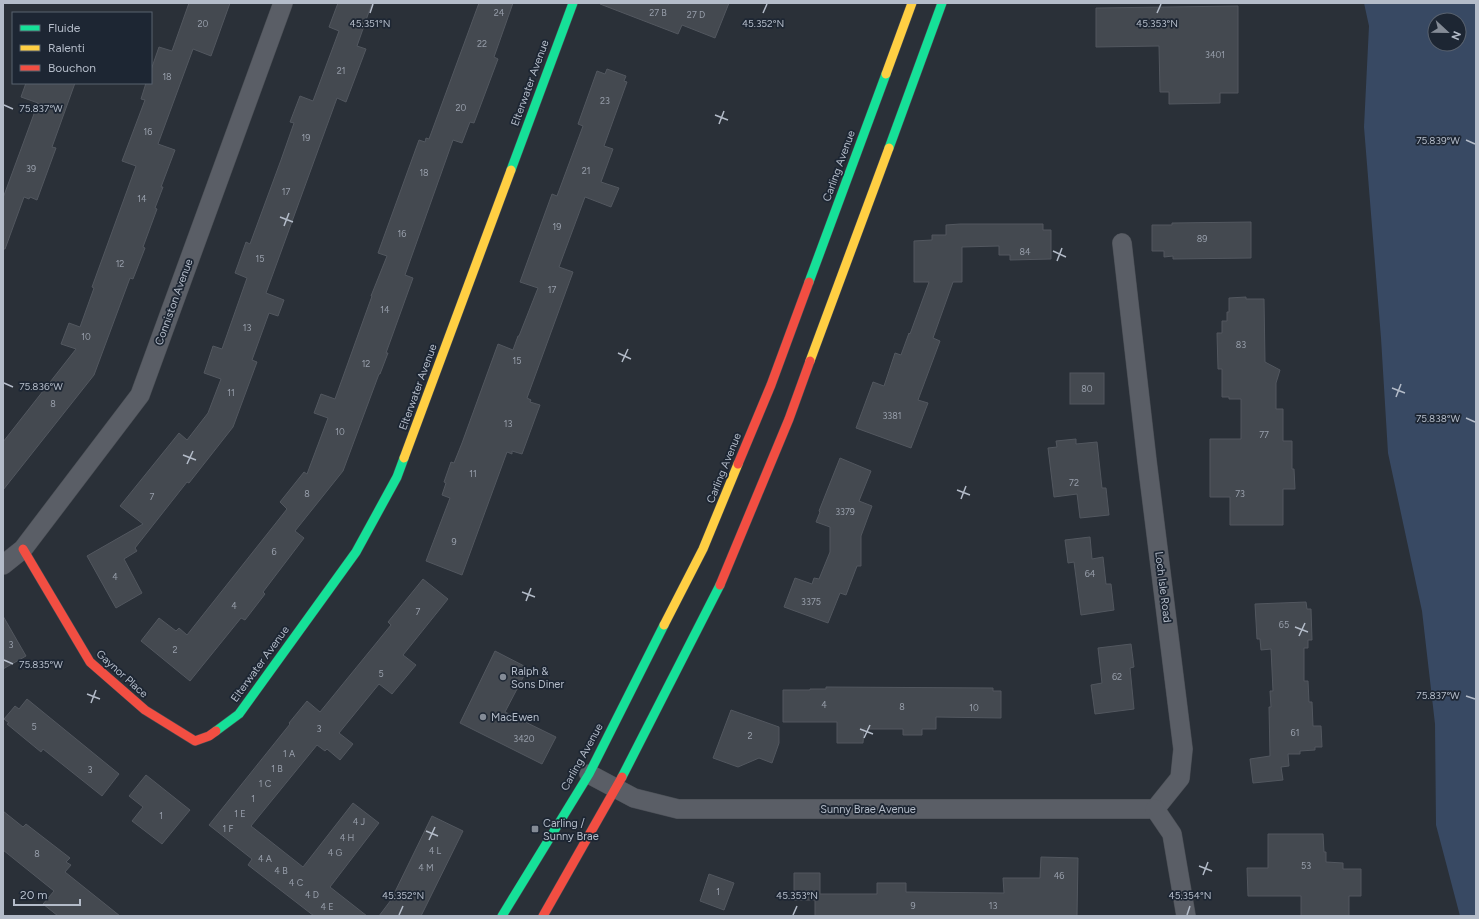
<svg xmlns="http://www.w3.org/2000/svg" width="1479" height="919" viewBox="0 0 1479 919" font-family="Figtree,sans-serif">
<style>
.water{fill:#384963;fill-rule:evenodd}
.building{fill:#444950;stroke:#52575f}
.lines{fill:none;stroke-linecap:round;stroke-linejoin:round}
.street-casing{stroke:#484c53;stroke-width:20}
.fast-casing{stroke:#484c53;stroke-width:10}
.slow-casing{stroke:#484c53;stroke-width:10}
.jam-casing{stroke:#484c53;stroke-width:10}
.street{stroke:#5a5e66;stroke-width:19}
.fast{stroke:#16e098;stroke-width:9}
.slow{stroke:#ffcf43;stroke-width:9}
.jam{stroke:#f24e42;stroke-width:9}
.ticks{fill:none;stroke:#b4bcc9;stroke-width:1.5}
.poi-dot{fill:#848b96;stroke:#1d2633;stroke-width:1.5}
.labels{text-anchor:middle;dominant-baseline:central;stroke-width:3.5;stroke-linejoin:round;paint-order:stroke}
.number-label{font-size:9px;fill:#989fab}
.street-label{font-size:11px;fill:#b4bcc9;stroke:#1d2633}
.poi-label{font-size:11px;fill:#b4bcc9;stroke:#1d2633;text-anchor:start}
.ticks-label{font-size:10px;text-anchor:middle;fill:#b4bcc9;stroke:#1d2633;stroke-width:3.5;stroke-linejoin:round;paint-order:stroke}
</style>
<rect width="100%" height="100%" fill="#2a3038"/>
<path class="water" d="M 1364,3 L 1476,3 L 1476,916 L 1460,916 L 1436,825 L 1435,724 L 1422,611 L 1388,453 L 1381,338 L 1364,127 L 1369,26 ZM 1435,20 L 1459,20 L 1459,44 L 1435,44 Z"/>
<g class="building">
<path d="M 189,3 L 230,3 L 211,56 L 193,49 L 158,144 L 175,150 L 161,187 L 163,187 L 155,208 L 157,209 L 143,247 L 145,248 L 133,279 L 130,278 L 94,375 L 3,490 L 3,442 L 76,349 L 61,344 L 69,323 L 80,327 L 94,288 L 92,287 L 136,166 L 122,161 L 145,100 L 141,99 L 146,83 L 151,83 L 151,70 L 159,47 L 172,51 Z"/>
<path d="M 338,3 L 372,3 L 357,46 L 366,49 L 346,102 L 337,98 L 266,293 L 284,300 L 278,316 L 269,313 L 252,360 L 257,362 L 233,427 L 189,483 L 187,482 L 135,548 L 137,551 L 124,559 L 142,593 L 116,608 L 87,556 L 143,524 L 120,506 L 179,433 L 187,440 L 208,413 L 221,379 L 204,373 L 213,346 L 222,349 L 247,278 L 235,273 L 246,242 L 250,244 L 281,160 L 294,123 L 290,122 L 300,96 L 313,101 L 339,31 L 329,27 Z"/>
<path d="M 479,3 L 513,3 L 494,57 L 498,59 L 474,123 L 470,122 L 462,143 L 453,140 L 405,275 L 413,278 L 386,353 L 388,353 L 380,374 L 379,374 L 343,471 L 295,531 L 304,538 L 263,592 L 265,594 L 245,620 L 241,618 L 190,681 L 141,641 L 159,618 L 176,631 L 179,628 L 187,635 L 287,509 L 280,502 L 304,472 L 307,474 L 328,418 L 314,413 L 321,394 L 335,399 L 372,296 L 371,296 L 387,256 L 378,253 L 419,140 L 425,142 L 426,138 L 429,139 Z"/>
<path d="M 600,3 L 729,3 L 715,38 L 682,25 L 678,34 L 600,4 Z"/>
<path d="M 1238,6 L 1238,93 L 1220,93 L 1220,103 L 1169,104 L 1169,92 L 1160,92 L 1159,46 L 1096,47 L 1096,8 Z"/>
<path d="M 607,69 L 626,76 L 624,81 L 627,82 L 604,146 L 613,149 L 601,182 L 619,188 L 611,207 L 585,197 L 559,267 L 573,272 L 527,398 L 531,400 L 530,402 L 540,405 L 522,454 L 512,451 L 512,454 L 507,452 L 462,575 L 426,561 L 450,498 L 442,495 L 446,483 L 444,482 L 451,462 L 454,463 L 462,443 L 498,344 L 513,350 L 518,336 L 519,336 L 538,288 L 520,282 L 552,194 L 557,196 L 583,126 L 578,124 L 597,71 L 605,74 Z"/>
<path d="M 26,83 L 75,83 L 52,147 L 56,148 L 37,200 L 30,197 L 29,199 L 24,197 L 5,249 L 3,249 L 3,198 L 38,103 L 21,97 Z"/>
<path d="M 1251,222 L 1251,258 L 1173,259 L 1173,256 L 1164,257 L 1164,251 L 1152,251 L 1152,225 L 1172,225 L 1172,223 Z"/>
<path d="M 960,224 L 1043,224 L 1043,230 L 1051,230 L 1051,259 L 1010,260 L 1010,255 L 999,255 L 999,246 L 962,247 L 962,282 L 953,282 L 933,338 L 940,341 L 918,400 L 928,403 L 911,448 L 856,428 L 873,382 L 884,386 L 895,353 L 901,355 L 909,333 L 910,334 L 929,282 L 914,282 L 914,241 L 932,240 L 932,235 L 946,235 L 946,225 Z"/>
<path d="M 1246,297 L 1246,299 L 1264,299 L 1265,362 L 1280,370 L 1276,383 L 1276,409 L 1283,409 L 1283,441 L 1292,441 L 1292,469 L 1294,469 L 1295,489 L 1283,489 L 1283,525 L 1230,525 L 1230,497 L 1210,497 L 1210,439 L 1241,439 L 1241,399 L 1229,399 L 1229,397 L 1222,397 L 1222,369 L 1218,369 L 1217,333 L 1222,333 L 1222,321 L 1227,321 L 1227,312 L 1229,312 L 1229,298 Z"/>
<rect x="1070" y="373" width="34" height="31"/>
<path d="M 1076,439 L 1076,444 L 1097,442 L 1102,488 L 1106,488 L 1109,515 L 1080,518 L 1077,494 L 1054,497 L 1048,448 L 1057,447 L 1056,441 Z"/>
<path d="M 840,458 L 871,471 L 859,501 L 872,506 L 861,536 L 861,566 L 857,566 L 846,595 L 840,593 L 828,623 L 784,607 L 795,578 L 812,584 L 814,578 L 819,579 L 830,552 L 830,527 L 816,522 L 820,512 L 819,511 Z"/>
<path d="M 1090,537 L 1092,559 L 1103,557 L 1106,584 L 1111,584 L 1114,610 L 1081,615 L 1074,562 L 1068,563 L 1065,540 Z"/>
<path d="M 423,579 L 448,599 L 403,655 L 416,665 L 392,694 L 379,684 L 339,733 L 353,744 L 340,760 L 327,749 L 325,751 L 317,745 L 251,826 L 303,867 L 353,803 L 379,823 L 330,887 L 367,916 L 314,916 L 248,865 L 252,859 L 209,825 L 290,724 L 289,723 L 307,701 L 320,712 L 391,625 L 388,622 Z"/>
<path d="M 1306,602 L 1307,609 L 1311,609 L 1312,640 L 1308,640 L 1308,648 L 1304,648 L 1304,681 L 1308,681 L 1309,702 L 1312,702 L 1313,726 L 1321,726 L 1322,747 L 1315,747 L 1315,750 L 1300,751 L 1300,754 L 1288,754 L 1289,766 L 1281,767 L 1283,780 L 1253,783 L 1250,759 L 1270,756 L 1269,707 L 1271,707 L 1270,691 L 1273,691 L 1271,649 L 1261,650 L 1260,639 L 1257,639 L 1255,604 Z"/>
<path d="M 3,616 L 26,656 L 3,669 Z"/>
<path d="M 1131,644 L 1134,667 L 1130,668 L 1134,709 L 1095,714 L 1091,685 L 1102,683 L 1098,648 Z"/>
<path d="M 495,651 L 528,668 L 505,712 L 556,737 L 542,764 L 460,723 Z"/>
<path d="M 826,687 L 993,688 L 993,691 L 1001,691 L 1001,718 L 936,717 L 936,729 L 922,729 L 922,735 L 903,735 L 903,729 L 864,729 L 863,743 L 837,743 L 837,722 L 783,722 L 783,690 L 810,690 L 810,689 L 826,689 Z"/>
<path d="M 27,699 L 119,774 L 102,796 L 43,749 L 41,752 L 7,724 L 9,723 L 4,719 L 15,706 L 19,709 Z"/>
<path d="M 731,710 L 779,727 L 779,743 L 772,763 L 759,758 L 738,767 L 713,758 Z"/>
<path d="M 146,775 L 190,810 L 162,844 L 132,821 L 143,807 L 129,796 Z"/>
<path d="M 3,811 L 23,827 L 26,824 L 70,858 L 66,862 L 71,865 L 65,872 L 120,916 L 58,916 L 43,904 L 54,891 L 3,850 Z"/>
<path d="M 432,816 L 463,831 L 421,916 L 379,916 L 391,900 Z"/>
<path d="M 1268,834 L 1323,834 L 1324,852 L 1326,852 L 1326,862 L 1343,863 L 1343,869 L 1361,869 L 1361,896 L 1349,896 L 1349,916 L 1301,916 L 1301,896 L 1248,896 L 1247,868 L 1268,868 Z"/>
<path d="M 1041,857 L 1078,858 L 1077,916 L 815,916 L 815,900 L 794,900 L 794,873 L 820,873 L 820,894 L 877,894 L 877,883 L 906,883 L 906,892 L 1004,893 L 1003,878 L 1040,878 Z"/>
<path d="M 709,874 L 734,883 L 724,910 L 700,901 Z"/>
</g>
<g class="lines">
<g class="street-casing">
<g id="street">
<path d="M 1122,243 L 1147,461 L 1183,749 L 1180,778 L 1155,809"/>
<path d="M 3,565 L 23,549 L 140,395 L 283,3"/>
<path d="M 589,774 L 634,798 L 678,809 L 1155,809"/>
<path d="M 1155,809 L 1172,834 L 1186,916"/>
</g>
</g>
<g class="fast-casing">
<g id="fast">
<path d="M 889,148 L 942,3"/>
<path d="M 511,170 L 573,3"/>
<path d="M 809,282 L 886,74"/>
<path d="M 216,731 L 239,714 L 356,552 L 397,477 L 404,458"/>
<path d="M 622,777 L 720,585"/>
<path d="M 502,916 L 589,774 L 664,625"/>
</g>
</g>
<g class="slow-casing">
<g id="slow">
<path d="M 886,74 L 912,3"/>
<path d="M 810,361 L 889,148"/>
<path d="M 404,458 L 511,170"/>
<path d="M 664,625 L 703,549 L 738,464"/>
</g>
</g>
<g class="jam-casing">
<g id="jam">
<path d="M 738,464 L 771,385 L 809,282"/>
<path d="M 23,549 L 90,662 L 145,710 L 195,741 L 209,736 L 216,731"/>
<path d="M 720,585 L 789,419 L 810,361"/>
<path d="M 543,916 L 622,777"/>
</g>
</g>
<use href="#street" class="street"/>
<use href="#fast" class="fast"/>
<use href="#slow" class="slow"/>
<use href="#jam" class="jam"/>
</g>
<path class="ticks" d="M 370,13 L 373,4M 763,13 L 767,4M 1157,13 L 1161,4M 4,105 L 13,109M 715,115 L 728,120M 719,124 L 724,111M 1466,140 L 1475,144M 280,217 L 293,222M 284,226 L 289,213M 1053,251 L 1066,257M 1057,261 L 1062,248M 618,353 L 631,359M 622,362 L 628,349M 4,383 L 13,387M 1392,388 L 1405,393M 1396,397 L 1401,384M 1466,418 L 1475,422M 183,455 L 196,460M 187,464 L 193,451M 957,490 L 970,495M 961,499 L 966,486M 522,592 L 535,597M 526,601 L 531,588M 1295,627 L 1308,632M 1299,636 L 1305,623M 4,660 L 13,664M 87,694 L 100,699M 1466,696 L 1475,699M 91,703 L 96,690M 860,729 L 873,734M 864,738 L 870,725M 426,831 L 438,836M 429,840 L 435,827M 1199,866 L 1212,871M 1203,875 L 1208,862M 399,915 L 403,906M 793,915 L 797,906M 1187,915 L 1190,906"/>
<g class="poi-dot">
<circle cx="503" cy="677" r="4"/>
<circle cx="483" cy="717" r="4"/>
<rect x="531" y="825" width="8" height="8" rx="2"/>
</g>
<g class="labels">
<g class="number-label">
<text x="499" y="12">24</text>
<text x="658" y="12">27 B</text>
<text x="696" y="14">27 D</text>
<text x="203" y="23">20</text>
<text x="482" y="43">22</text>
<text x="1215" y="54">3401</text>
<text x="341" y="70">21</text>
<text x="167" y="76">18</text>
<text x="605" y="100">23</text>
<text x="461" y="107">20</text>
<text x="148" y="131">16</text>
<text x="306" y="137">19</text>
<text x="31" y="168">39</text>
<text x="586" y="170">21</text>
<text x="424" y="172">18</text>
<text x="286" y="191">17</text>
<text x="142" y="198">14</text>
<text x="557" y="226">19</text>
<text x="402" y="233">16</text>
<text x="1202" y="238">89</text>
<text x="1025" y="251">84</text>
<text x="260" y="258">15</text>
<text x="120" y="263">12</text>
<text x="552" y="289">17</text>
<text x="385" y="309">14</text>
<text x="247" y="327">13</text>
<text x="86" y="336">10</text>
<text x="1241" y="344">83</text>
<text x="517" y="360">15</text>
<text x="366" y="363">12</text>
<text x="1087" y="388">80</text>
<text x="231" y="392">11</text>
<text x="53" y="403">8</text>
<text x="892" y="415">3381</text>
<text x="508" y="423">13</text>
<text x="340" y="431">10</text>
<text x="1264" y="434">77</text>
<text x="473" y="473">11</text>
<text x="1074" y="482">72</text>
<text x="307" y="493">8</text>
<text x="1240" y="493">73</text>
<text x="152" y="496">7</text>
<text x="845" y="511">3379</text>
<text x="454" y="541">9</text>
<text x="274" y="551">6</text>
<text x="1090" y="573">64</text>
<text x="115" y="576">4</text>
<text x="811" y="601">3375</text>
<text x="234" y="605">4</text>
<text x="418" y="611">7</text>
<text x="1284" y="624">65</text>
<text x="11" y="644">3</text>
<text x="175" y="649">2</text>
<text x="381" y="673">5</text>
<text x="1117" y="676">62</text>
<text x="824" y="704">4</text>
<text x="902" y="706">8</text>
<text x="974" y="707">10</text>
<text x="34" y="726">5</text>
<text x="319" y="728">3</text>
<text x="1295" y="732">61</text>
<text x="750" y="735">2</text>
<text x="524" y="738">3420</text>
<text x="289" y="753">1 A</text>
<text x="277" y="768">1 B</text>
<text x="90" y="769">3</text>
<text x="265" y="783">1 C</text>
<text x="253" y="798">1</text>
<text x="240" y="813">1 E</text>
<text x="161" y="815">1</text>
<text x="359" y="821">4 J</text>
<text x="228" y="828">1 F</text>
<text x="347" y="837">4 H</text>
<text x="435" y="850">4 L</text>
<text x="335" y="852">4 G</text>
<text x="37" y="853">8</text>
<text x="265" y="858">4 A</text>
<text x="1306" y="865">53</text>
<text x="426" y="867">4 M</text>
<text x="281" y="870">4 B</text>
<text x="1059" y="875">46</text>
<text x="296" y="882">4 C</text>
<text x="718" y="891">1</text>
<text x="312" y="894">4 D</text>
<text x="913" y="905">9</text>
<text x="993" y="905">13</text>
<text x="327" y="906">4 E</text>
</g>
<g class="street-label">
<text transform="translate(530 83) rotate(-70)">Elterwater Avenue</text>
<text transform="translate(839 166) rotate(-70)">Carling Avenue</text>
<text transform="translate(174 302) rotate(-70)">Conniston Avenue</text>
<text transform="translate(418 387) rotate(-70)">Elterwater Avenue</text>
<text transform="translate(724 468) rotate(-68)">Carling Avenue</text>
<text transform="translate(1163 587) rotate(83)">Loch Isle Road</text>
<text transform="translate(260 664) rotate(-54)">Elterwater Avenue</text>
<text transform="translate(122 674) rotate(42)">Gaynor Place</text>
<text transform="translate(582 757) rotate(-61)">Carling Avenue</text>
<text x="868" y="809">Sunny Brae Avenue</text>
</g>
<g class="poi-label">
<text x="511" y="671">Ralph &amp;<tspan x="511" dy="13">Sons Diner</tspan></text>
<text x="491" y="717">MacEwen</text>
<text x="543" y="823">Carling /<tspan x="543" dy="13">Sunny Brae</tspan></text>
</g>
</g>
<g class="ticks-label">
<text x="370" y="27">45.351°N</text>
<text x="763" y="27">45.352°N</text>
<text x="1157" y="27">45.353°N</text>
<text x="41" y="112">75.837°W</text>
<text x="1438" y="144">75.839°W</text>
<text x="41" y="390">75.836°W</text>
<text x="1438" y="422">75.838°W</text>
<text x="41" y="668">75.835°W</text>
<text x="1438" y="699">75.837°W</text>
<text x="403" y="899">45.352°N</text>
<text x="797" y="899">45.353°N</text>
<text x="1190" y="899">45.354°N</text>
</g>
<rect width="1479" height="919" fill="none" stroke="#b4bcc9" stroke-width="8"/>
<rect x="12" y="12" width="140" height="72" fill="#1d2633" stroke="#59626f"/>
<rect x="20" y="25" width="20" height="6" fill="#16e098" stroke="#59626f"/>
<text x="48" y="32" font-size="12" fill="#b4bcc9">Fluide</text>
<rect x="20" y="45" width="20" height="6" fill="#ffcf43" stroke="#59626f"/>
<text x="48" y="52" font-size="12" fill="#b4bcc9">Ralenti</text>
<rect x="20" y="65" width="20" height="6" fill="#f24e42" stroke="#59626f"/>
<text x="48" y="72" font-size="12" fill="#b4bcc9">Bouchon</text>
<g transform="translate(1447 32) rotate(112)"><circle r="19" fill="#1d2633" stroke="#59626f"/>
<path d="M0-3L7 15L0 10L-7 15Z" fill="#848b96"/>
<text y="-6" font-size="11" font-weight="bold" text-anchor="middle" fill="#b4bcc9">N</text>
</g>
<path d="M14 899v6h66v-6" fill="none" stroke="#b4bcc9" stroke-width="2"/>
<text x="20" y="899" font-size="12" fill="#b4bcc9" stroke="#1d2633" stroke-width="3" paint-order="stroke">20 m</text>
</svg>
